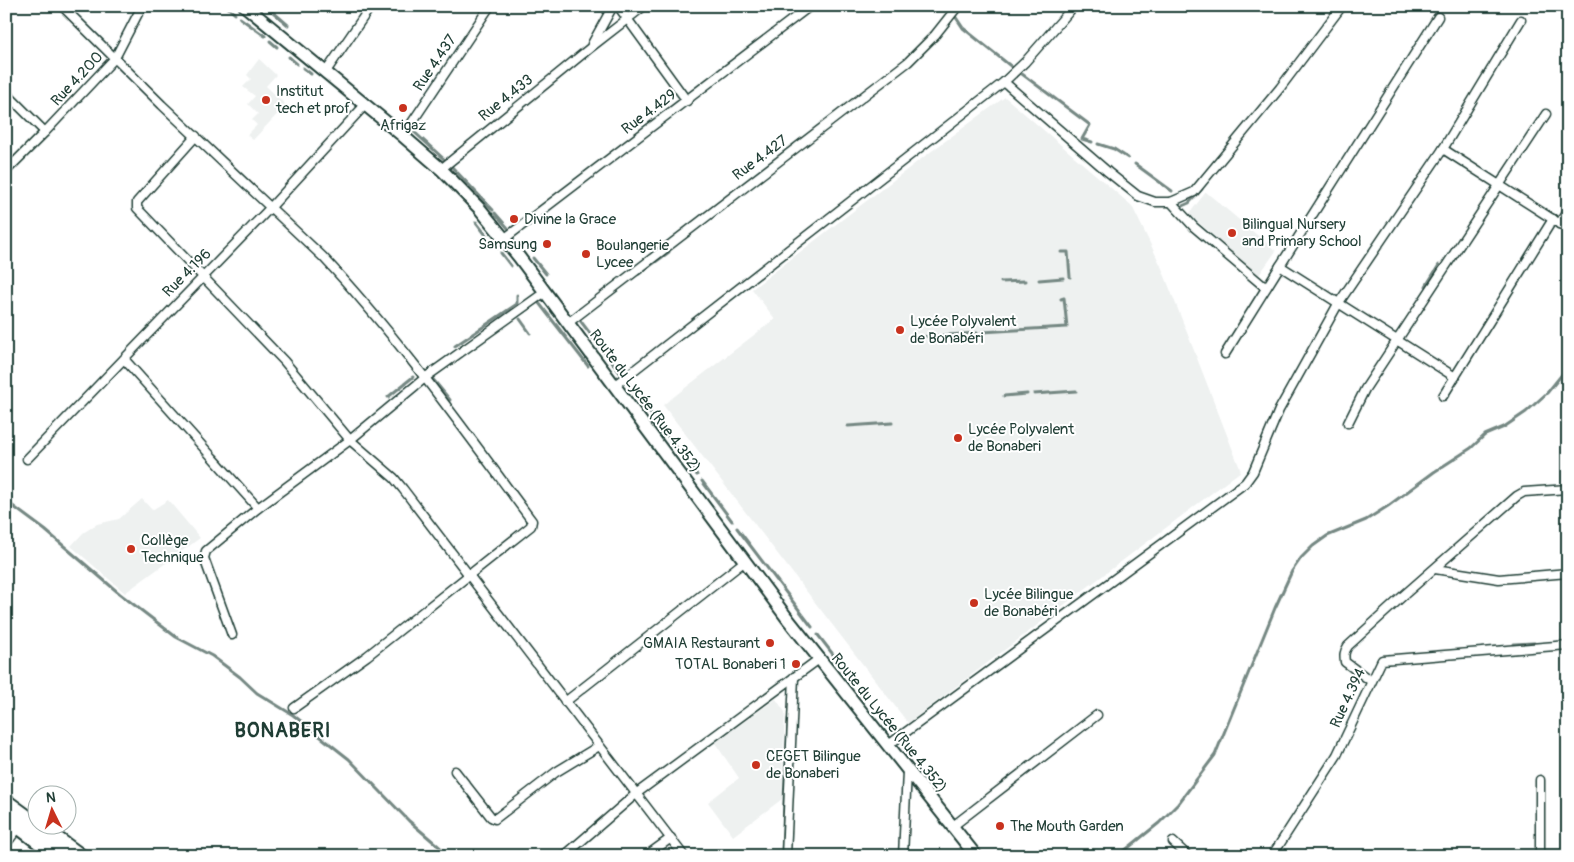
<svg xmlns="http://www.w3.org/2000/svg" width="1574" height="862" viewBox="0 0 1574 862" font-family="Pangolin,sans-serif">
<style>
.built{fill:#eef1f0}
.lines{fill:none;stroke-linecap:round;stroke-linejoin:round}
.stream{stroke:#758883;stroke-width:3}
.street-casing{stroke:#1f3d34;stroke-width:11}
.secondary-casing{stroke:#1f3d34;stroke-width:15}
.highway-casing{stroke:#1f3d34;stroke-width:18}
.street{stroke:#fff;stroke-width:8}
.secondary{stroke:#fff;stroke-width:11}
.highway{stroke:#fff;stroke-width:14}
.poi-dot{fill:#c8321e;stroke:#fff;stroke-width:2}
.labels{text-anchor:middle;dominant-baseline:central;stroke-width:4;stroke-linejoin:round;paint-order:stroke}
.street-label{font-size:15px;fill:#1f3d34;stroke:#fff}
.poi-label{font-size:15px;fill:#1f3d34;stroke:#fff;text-anchor:start}
.district-label{font-size:20px;font-weight:bold;letter-spacing:1px;fill:#1f3d34;stroke:#fff}
</style>
<rect width="100%" height="100%" fill="#fff"/>
<filter id="ink" filterUnits="userSpaceOnUse"><feTurbulence type="fractalNoise" baseFrequency=".02" numOctaves="2"/><feDisplacementMap in="SourceGraphic" scale="10" xChannelSelector="R" yChannelSelector="G"/><feConvolveMatrix kernelMatrix="1 2 1 2 8 2 1 2 1" color-interpolation-filters="sRGB"/></filter>
<g filter="url(#ink)">
<g class="built">
<path d="M 259,59 L 276,75 L 266,86 L 286,105 L 253,140 L 247,135 L 257,125 L 252,120 L 258,114 L 248,104 L 255,96 L 243,87 L 251,79 L 247,75 Z"/>
<path d="M 1005,97 L 1132,206 L 1161,266 L 1241,471 L 908,723 L 663,405 L 775,319 L 752,289 L 917,162 Z"/>
<path d="M 1206,192 L 1276,251 L 1259,275 L 1189,214 Z"/>
<path d="M 142,499 L 152,510 L 168,500 L 200,538 L 125,593 L 71,546 L 83,533 L 97,524 L 119,519 Z"/>
<path d="M 776,699 L 785,712 L 782,799 L 733,836 L 708,802 L 739,778 L 715,743 Z"/>
</g>
<g class="lines">
<g class="stream">
<path d="M 226,6 L 235,14"/>
<path d="M 266,6 L 288,25"/>
<path d="M 955,16 L 963,28 L 1013,68"/>
<path d="M 240,18 L 265,36"/>
<path d="M 270,41 L 277,47"/>
<path d="M 289,57 L 297,64"/>
<path d="M 303,68 L 311,74"/>
<path d="M 1022,74 L 1090,125 L 1082,139 L 1092,142"/>
<path d="M 411,129 L 445,160"/>
<path d="M 1098,144 L 1114,149 L 1128,158"/>
<path d="M 1135,164 L 1172,191"/>
<path d="M 452,167 L 493,210"/>
<path d="M 1180,207 L 1189,203 L 1202,189"/>
<path d="M 495,213 L 508,228"/>
<path d="M 476,222 L 486,235"/>
<path d="M 492,242 L 497,248"/>
<path d="M 1061,252 L 1068,252 L 1070,277"/>
<path d="M 501,253 L 511,266"/>
<path d="M 533,258 L 546,274"/>
<path d="M 639,274 L 669,252"/>
<path d="M 1039,280 L 1063,278"/>
<path d="M 1001,282 L 1025,281"/>
<path d="M 1426,286 L 1439,265"/>
<path d="M 539,303 L 588,366"/>
<path d="M 520,319 L 530,333"/>
<path d="M 579,319 L 621,374"/>
<path d="M 982,332 L 1067,327 L 1064,298 L 1061,299"/>
<path d="M 919,337 L 977,333"/>
<path d="M 455,346 L 517,304 L 517,295"/>
<path d="M 433,376 L 431,377 L 450,400"/>
<path d="M 627,382 L 642,402"/>
<path d="M 1034,394 L 1076,391"/>
<path d="M 1004,396 L 1027,394"/>
<path d="M 388,397 L 413,377"/>
<path d="M 642,402 L 697,475"/>
<path d="M 848,426 L 892,423"/>
<path d="M 216,455 L 254,498"/>
<path d="M 702,481 L 732,521"/>
<path d="M 6,501 L 45,530 L 120,594 L 176,637 L 212,656 L 240,677 L 257,693 L 293,715 L 349,759 L 409,821 L 450,856"/>
<path d="M 737,528 L 812,627"/>
<path d="M 818,635 L 835,657"/>
<path d="M 1514,644 L 1534,643"/>
<path d="M 786,766 L 788,719"/>
<path d="M 779,856 L 782,853 L 785,775"/>
<path d="M 1118,856 L 1159,823 L 1178,804 L 1215,755 L 1275,608 L 1292,571 L 1301,558 L 1313,546 L 1327,536 L 1366,520 L 1388,506 L 1434,472 L 1471,448 L 1485,435 L 1504,427 L 1526,412 L 1547,393 L 1568,367"/>
</g>
<g class="street-casing">
<g id="street">
<path d="M 62,6 L 162,105 L 323,257 C 400,339 465,431 532,521 L 531,526 L 367,656 L 294,708"/>
<path d="M 618,6 L 687,101"/>
<path d="M 1438,17 L 1280,266 L 1455,377"/>
<path d="M 592,44 L 613,6"/>
<path d="M 325,73 L 371,6"/>
<path d="M 1004,82 L 1108,172 L 1138,196 L 1155,202 L 1171,202 L 1194,192 L 1280,88 L 1342,6"/>
<path d="M 6,93 L 45,132"/>
<path d="M 196,136 L 137,202 L 137,208 L 284,361 L 350,440 L 394,478 L 403,489 L 684,856"/>
<path d="M 403,136 L 490,6"/>
<path d="M 1443,149 L 1568,229"/>
<path d="M 441,169 L 590,48 L 644,6"/>
<path d="M 6,171 L 45,132 L 115,58 L 142,6"/>
<path d="M 1171,202 L 1194,227 L 1266,288"/>
<path d="M 1559,224 L 1568,210"/>
<path d="M 504,239 L 810,6"/>
<path d="M 568,323 L 908,62 L 935,35 L 958,6"/>
<path d="M 1225,354 L 1280,266"/>
<path d="M 124,359 L 258,508"/>
<path d="M 615,385 L 1004,82 L 1025,62 L 1074,6"/>
<path d="M 1443,396 L 1553,219"/>
<path d="M 1348,423 L 1365,389 L 1546,114"/>
<path d="M 27,459 L 271,207 L 365,105"/>
<path d="M 1435,569 L 1499,579 L 1568,573"/>
<path d="M 232,635 L 204,558 L 206,551 L 258,508 L 350,440 L 426,377 L 545,292"/>
<path d="M 1371,681 L 1345,662 C 1344,655 1344,652 1348,646 L 1404,595 L 1517,496 L 1524,492 L 1568,489"/>
<path d="M 565,702 L 745,561"/>
<path d="M 887,746 L 1245,483 L 1253,472 L 1279,410 L 1338,304 L 1443,149 L 1521,20"/>
<path d="M 455,771 L 491,817 L 495,819 L 556,772 L 599,746"/>
<path d="M 1540,780 L 1540,856"/>
<path d="M 953,826 L 1097,715"/>
<path d="M 1173,842 L 1188,856"/>
<path d="M 6,844 L 19,827"/>
<path d="M 564,856 L 637,793 L 819,659"/>
<path d="M 646,856 L 671,838"/>
<path d="M 786,856 L 794,677"/>
<path d="M 903,856 L 907,771"/>
<path d="M 1272,856 L 1337,755 L 1382,660 L 1568,645"/>
</g>
</g>
<g class="secondary-casing">
<path id="secondary" d="M 245,6 L 403,136 L 441,169 L 480,209 L 519,257 L 787,618 L 976,856"/>
</g>
<g class="highway-casing">
<g id="highway">
<path d="M 6,802 L 80,856"/>
<path d="M 6,817 L 58,856"/>
</g>
</g>
<use href="#street" class="street"/>
<use href="#secondary" class="secondary"/>
<use href="#highway" class="highway"/>
</g>
</g>
<g class="poi-dot">
<circle cx="266" cy="100" r="5"/>
<circle cx="403" cy="108" r="5"/>
<circle cx="514" cy="219" r="5"/>
<circle cx="1232" cy="233" r="5"/>
<circle cx="547" cy="244" r="5"/>
<circle cx="586" cy="254" r="5"/>
<circle cx="900" cy="330" r="5"/>
<circle cx="958" cy="438" r="5"/>
<circle cx="131" cy="549" r="5"/>
<circle cx="974" cy="603" r="5"/>
<circle cx="770" cy="643" r="5"/>
<circle cx="796" cy="664" r="5"/>
<circle cx="756" cy="765" r="5"/>
<circle cx="1000" cy="826" r="5"/>
</g>
<g class="labels">
<g class="street-label">
<text transform="translate(435 63) rotate(-56)">Rue 4.437</text>
<text transform="translate(77 79) rotate(-47)">Rue 4.200</text>
<text transform="translate(506 98) rotate(-39)">Rue 4.433</text>
<text transform="translate(649 112) rotate(-37)">Rue 4.429</text>
<text transform="translate(760 158) rotate(-37)">Rue 4.427</text>
<text transform="translate(187 273) rotate(-45)">Rue 4.196</text>
<text transform="translate(645 401) rotate(53)">Route du Lycée (Rue 4.352)</text>
<text transform="translate(1348 698) rotate(-65)">Rue 4.394</text>
<text transform="translate(889 723) rotate(51)">Route du Lycée (Rue 4.352)</text>
</g>
<g class="poi-label">
<text x="276" y="91">Institut<tspan x="276" dy="17">tech et prof</tspan></text>
<text x="403" y="125" text-anchor="middle">Afrigaz</text>
<text x="524" y="219">Divine la Grace</text>
<text x="1242" y="224">Bilingual Nursery<tspan x="1242" dy="17">and Primary School</tspan></text>
<text x="537" y="244" text-anchor="end">Samsung</text>
<text x="596" y="245">Boulangerie<tspan x="596" dy="17">Lycee</tspan></text>
<text x="910" y="321">Lycée Polyvalent<tspan x="910" dy="17">de Bonabéri</tspan></text>
<text x="968" y="429">Lycée Polyvalent<tspan x="968" dy="17">de Bonaberi</tspan></text>
<text x="141" y="540">Collège<tspan x="141" dy="17">Technique</tspan></text>
<text x="984" y="594">Lycée Bilingue<tspan x="984" dy="17">de Bonabéri</tspan></text>
<text x="760" y="643" text-anchor="end">GMAIA Restaurant</text>
<text x="786" y="664" text-anchor="end">TOTAL Bonaberi 1</text>
<text x="766" y="756">CEGET Bilingue<tspan x="766" dy="17">de Bonaberi</tspan></text>
<text x="1010" y="826">The Mouth Garden</text>
</g>
<g class="district-label">
<text x="283" y="730">BONABERI</text>
</g>
</g>
<rect width="1574" height="862" fill="none" stroke="#fff" stroke-width="25"/>
<rect x="12" y="12" width="1549" height="837" fill="none" stroke="#1f3d34" stroke-width="2" filter="url(#ink)"/>
<g transform="translate(52 810) rotate(355)"><circle r="24" fill="#ffffff" stroke="#a5b1ae"/>
<path d="M0-4L9 19L0 12L-9 19Z" fill="#c8321e"/>
<text y="-8" font-size="14" font-weight="bold" text-anchor="middle" fill="#1f3d34">N</text>
</g>
</svg>
